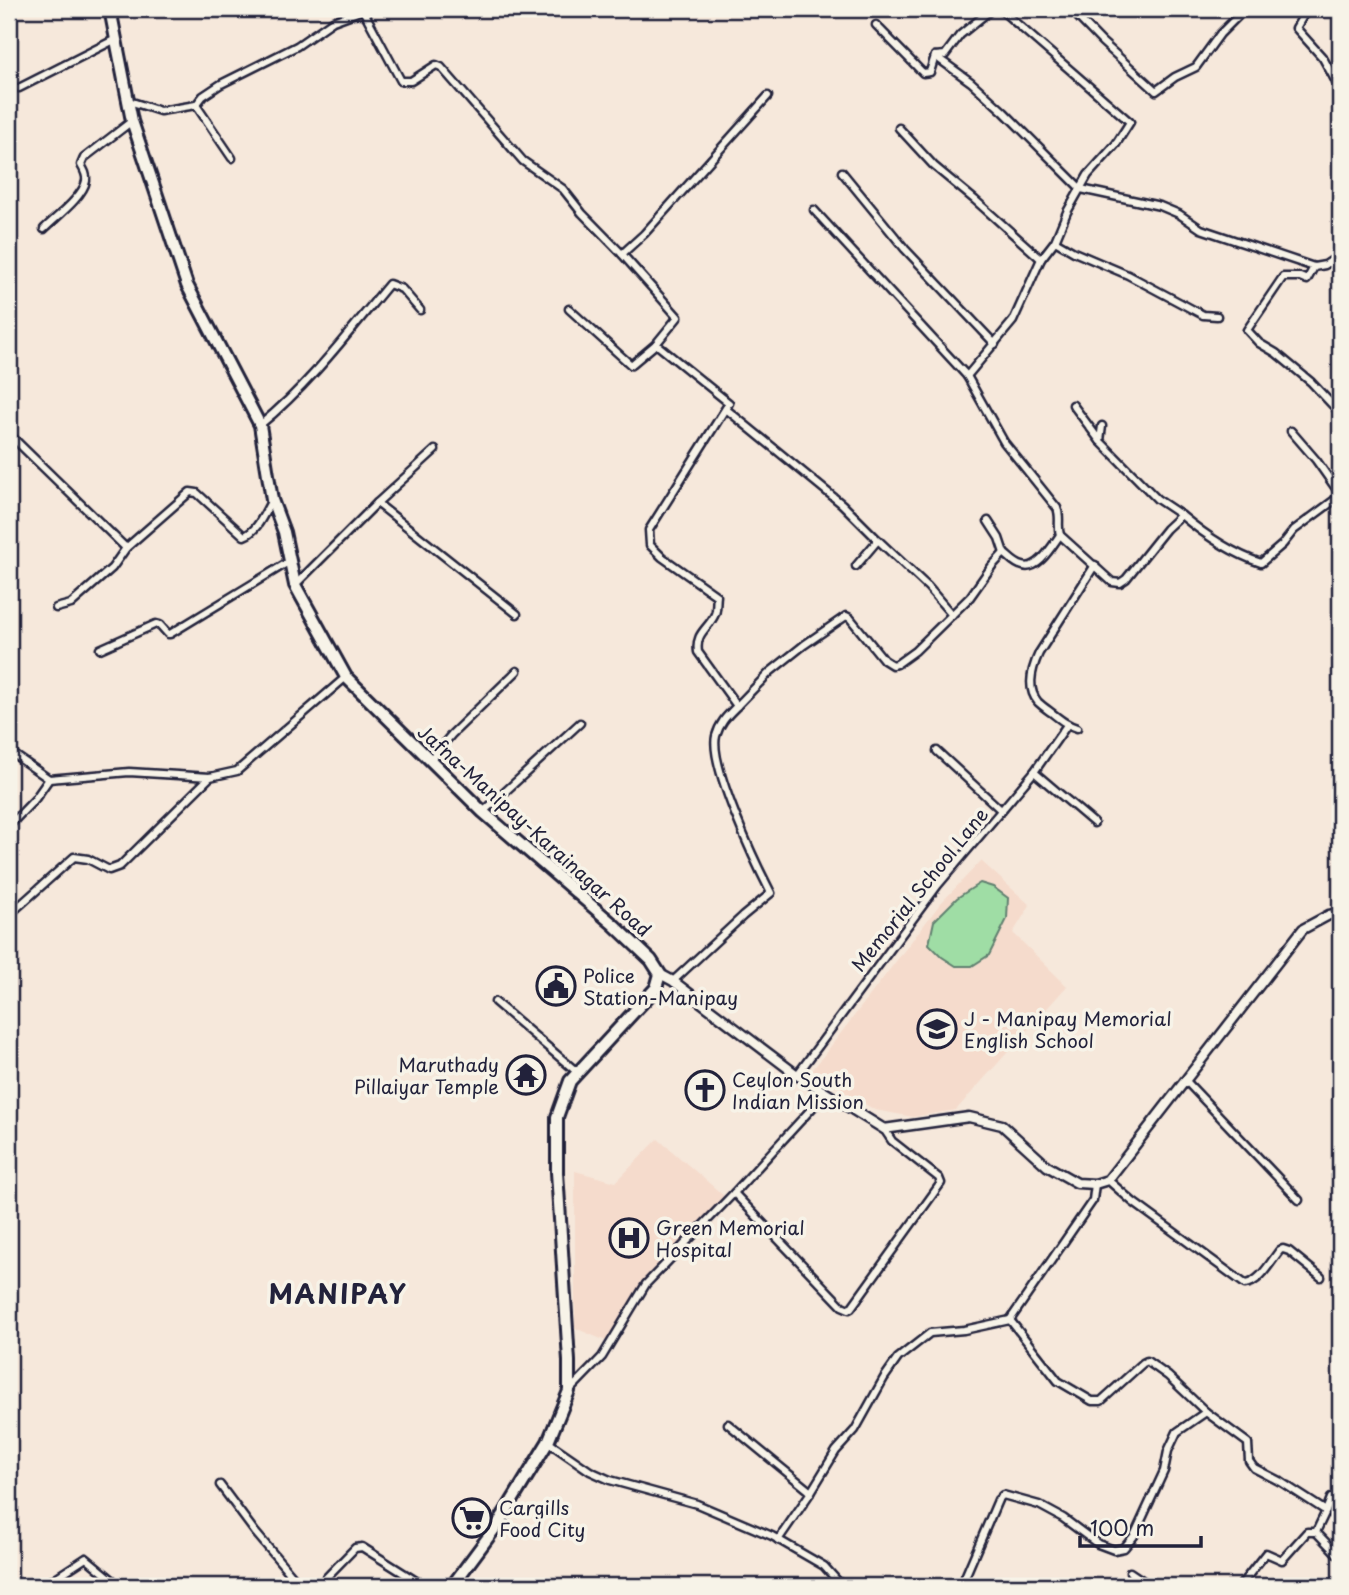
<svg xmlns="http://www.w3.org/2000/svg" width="1349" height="1595" viewBox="0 0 1349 1595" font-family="'Playpen Sans',sans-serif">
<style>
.built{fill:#f5dbcc}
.pitch{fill:#9fdda5;stroke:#608070;stroke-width:2}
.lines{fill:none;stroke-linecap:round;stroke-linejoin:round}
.minor-casing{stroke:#22223b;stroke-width:11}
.tertiary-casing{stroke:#22223b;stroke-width:13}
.primary-casing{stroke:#22223b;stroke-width:16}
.minor{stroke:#f7f3e8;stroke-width:6}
.tertiary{stroke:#f7f3e8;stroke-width:8}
.primary{stroke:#f7f3e8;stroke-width:10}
.labels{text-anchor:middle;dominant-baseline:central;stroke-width:7;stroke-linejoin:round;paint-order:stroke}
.street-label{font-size:19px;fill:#22223b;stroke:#f7f3e8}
.poi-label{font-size:19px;fill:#22223b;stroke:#f7f3e8;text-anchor:start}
.district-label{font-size:26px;font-weight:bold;letter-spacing:2px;fill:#22223b;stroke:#f7f3e8}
</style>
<rect width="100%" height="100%" fill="#f6e8db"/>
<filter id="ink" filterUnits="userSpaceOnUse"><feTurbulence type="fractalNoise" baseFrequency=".0143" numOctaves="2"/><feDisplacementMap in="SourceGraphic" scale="14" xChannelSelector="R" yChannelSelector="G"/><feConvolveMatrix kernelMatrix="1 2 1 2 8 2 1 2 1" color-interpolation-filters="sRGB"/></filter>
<g filter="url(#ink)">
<g class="built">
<path d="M 981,861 L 1030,905 L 1013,933 L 1067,986 L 956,1110 L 913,1117 L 875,1110 L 811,1072 L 940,904 Z"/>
<path d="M 658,1139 L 724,1196 L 644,1280 L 606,1341 L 575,1328 L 575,1171 L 616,1182 Z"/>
</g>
<path class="pitch" d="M 980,883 L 993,887 L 1008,898 L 1007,919 L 989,955 L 972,966 L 956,966 L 942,957 L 929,944 L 934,921 L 957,898 Z"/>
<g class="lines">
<g class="minor-casing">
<g id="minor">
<path d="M 1070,9 L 1102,42 L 1156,91 L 1175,77 L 1196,67 L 1220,34 L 1245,9"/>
<path d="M 1307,9 L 1296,28 L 1323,58 L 1340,89"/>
<path d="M 876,25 L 923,73 L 930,72 L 935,56 L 945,55 L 960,35 L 992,9"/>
<path d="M 935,56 L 971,82 L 1004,112 L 1081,189 L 1160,206 L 1179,214 L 1201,229 L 1314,267 L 1325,265 L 1340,255"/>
<path d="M 19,88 L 116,39"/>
<path d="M 129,101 L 160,111 L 196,105 L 203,96 L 221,84 L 297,46 L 333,21 L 363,10 L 401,81 L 411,81 L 436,65 L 441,67 L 523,161 L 563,189 L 582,213 L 622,254 L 678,317 L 656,344 L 631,365 L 569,309"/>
<path d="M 196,105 L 232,158"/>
<path d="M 899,128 L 934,166 L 975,200 L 1041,259"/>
<path d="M 842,172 L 905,249 L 995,344"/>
<path d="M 814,210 L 967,376 L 1004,442 L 1057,508 C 1061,517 1057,525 1060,535 L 1112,582 L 1120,583 L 1126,579 L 1166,529 L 1181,515 C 1205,535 1231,553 1261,563 L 1283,544 L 1294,530 L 1340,496"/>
<path d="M 44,229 C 56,217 83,197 86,181 C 87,175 84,170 81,165 L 84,158 L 132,121"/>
<path d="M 1055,241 L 1074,252 L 1128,275 L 1203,315 L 1217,316"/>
<path d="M 622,254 L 644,234 L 768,96"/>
<path d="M 1314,267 L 1307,280 L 1300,277 L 1283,277 L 1247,330 L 1259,343 L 1276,353 L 1311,382 L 1340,413"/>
<path d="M 656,344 L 729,403 L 649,530 L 650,545 L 662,557 L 717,596 C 716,601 717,610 715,614 C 709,629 695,632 698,652 L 737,706 C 727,716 720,722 716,736 C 709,765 756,864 771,893 L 743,916 L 673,981"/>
<path d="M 967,376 L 1013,321 L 1041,259 L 1055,241 L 1067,212 L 1088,175 L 1116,144 L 1130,122 L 1000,9"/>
<path d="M 1073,405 L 1100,441"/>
<path d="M 726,409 L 842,504 L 878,540 L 856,566"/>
<path d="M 260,425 C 309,385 349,332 389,284 L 402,289 L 420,310"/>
<path d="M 1102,426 L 1100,441 L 1157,499 L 1181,515"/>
<path d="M 1291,431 L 1316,460 L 1340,494"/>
<path d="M 9,434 L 126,548"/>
<path d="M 377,503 L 435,450"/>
<path d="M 988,521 L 999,538 L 1004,553"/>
<path d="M 878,540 L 928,587 L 952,615"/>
<path d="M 295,585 L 377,503 L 517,614"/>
<path d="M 56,608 L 71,604 L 112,568 L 126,548 L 190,492 L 197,493 L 244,536 C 258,531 264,513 272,500"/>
<path d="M 100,649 L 156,624 L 160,625 L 168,634 L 170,634 L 290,561"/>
<path d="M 737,706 L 770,672 L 804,645 L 846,616 L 850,618 L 884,660 L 892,665 L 897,664 L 915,651 L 970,597 L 992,566 L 1004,553 C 1010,558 1016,565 1023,566 C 1038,571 1052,546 1060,535"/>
<path d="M 1077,728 C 1067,725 1061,720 1052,713 C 1048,710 1042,706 1038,702 C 1026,688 1032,668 1039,653 L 1095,565"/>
<path d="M 9,751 L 49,779 L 129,772 L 210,777 L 237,771 L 346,677"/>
<path d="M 937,751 L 1002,811"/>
<path d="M 430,760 L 452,734 L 517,671"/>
<path d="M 1034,772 L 1094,823"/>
<path d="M 483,812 L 580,723"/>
<path d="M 9,826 L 35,799 L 49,779"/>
<path d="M 9,915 L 74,857 L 88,859 L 109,870 L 120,866 L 210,777"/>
<path d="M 495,1002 L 577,1072"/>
<path d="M 797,1075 L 938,885 L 1034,772 L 1067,725"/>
<path d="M 1186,1081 L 1299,1200"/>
<path d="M 1108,1180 L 1133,1202 L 1245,1284 C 1260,1283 1271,1261 1280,1250 L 1283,1249 L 1289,1251 L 1321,1277"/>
<path d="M 1095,1184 L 1093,1200 L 1010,1320 L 1058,1381 L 1092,1401 L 1101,1401 L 1143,1363 L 1147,1361 L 1168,1376 L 1206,1412 L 1248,1443 L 1249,1461 L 1254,1468 L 1281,1482 L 1326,1511 L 1316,1532 L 1340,1557"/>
<path d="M 734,1193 L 842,1306 L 849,1309 L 851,1308 L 941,1183 L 939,1178 L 892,1141 L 884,1129"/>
<path d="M 570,1390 L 602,1357 L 646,1284 L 734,1193 L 826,1093"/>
<path d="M 728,1424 L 811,1492"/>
<path d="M 548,1442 L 590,1471 L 610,1480 L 697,1504 L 772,1536 L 824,1566 L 842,1586"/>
<path d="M 220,1485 L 255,1532 L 299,1584 L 304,1586"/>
<path d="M 1326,1511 L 1331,1498"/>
<path d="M 778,1540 L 811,1492 L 836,1451 L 855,1430 L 884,1378 L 898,1358 L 930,1333 L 964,1330 L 1010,1320"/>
<path d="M 1130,1572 L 1151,1586"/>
<path d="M 965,1577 L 998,1500 L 1003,1495 L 1039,1505 L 1063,1518 L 1098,1544 L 1114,1550 L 1124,1548 L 1134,1536 L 1164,1471 L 1168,1451 L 1177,1432 L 1206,1412"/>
<path d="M 43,1586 L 86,1558 L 120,1586"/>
<path d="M 318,1586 L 355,1548 L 362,1547 L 424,1586"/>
<path d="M 1240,1586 L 1266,1553 L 1282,1560 L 1307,1532 L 1316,1532"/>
</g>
</g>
<g class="tertiary-casing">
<path id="tertiary" d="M 660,974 L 673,981 L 797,1075 L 884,1129 L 969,1117 L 1002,1125 L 1047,1166 L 1077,1183 L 1095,1184 L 1108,1180 L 1303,929 L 1329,915 L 1340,913"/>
</g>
<g class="primary-casing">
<path id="primary" d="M 110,9 L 132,121 L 187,285 L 260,425 L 272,500 L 284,532 L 295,585 L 346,677 L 483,812 L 614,925 L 651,960 L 660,974 L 656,988 L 570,1081 L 557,1117 L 557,1172 L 569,1361 L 569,1391 L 548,1442 L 498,1524 L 452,1586"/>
</g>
<use href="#minor" class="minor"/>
<use href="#tertiary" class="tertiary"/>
<use href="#primary" class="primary"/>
</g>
</g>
<defs>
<g id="civic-ring" transform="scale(2.0125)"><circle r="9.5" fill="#f7f3e8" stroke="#22223b" stroke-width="1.5"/><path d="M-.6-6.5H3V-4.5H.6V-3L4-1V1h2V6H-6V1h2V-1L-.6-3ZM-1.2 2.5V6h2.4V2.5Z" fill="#22223b"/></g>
<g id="school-ring" transform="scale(2.0125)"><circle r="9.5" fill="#f7f3e8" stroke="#22223b" stroke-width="1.5"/><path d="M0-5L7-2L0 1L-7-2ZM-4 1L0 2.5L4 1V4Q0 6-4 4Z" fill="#22223b"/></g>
<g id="temple-ring" transform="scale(2.0125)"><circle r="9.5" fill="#f7f3e8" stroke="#22223b" stroke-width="1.5"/><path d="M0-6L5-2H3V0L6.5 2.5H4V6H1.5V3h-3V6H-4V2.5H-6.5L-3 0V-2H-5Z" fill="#22223b"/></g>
<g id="church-ring" transform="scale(2.0125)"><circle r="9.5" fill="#f7f3e8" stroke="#22223b" stroke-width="1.5"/><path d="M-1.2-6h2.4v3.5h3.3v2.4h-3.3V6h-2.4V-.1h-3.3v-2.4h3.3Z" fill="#22223b"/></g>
<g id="hospital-ring" transform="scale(2.0125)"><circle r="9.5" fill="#f7f3e8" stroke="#22223b" stroke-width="1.5"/><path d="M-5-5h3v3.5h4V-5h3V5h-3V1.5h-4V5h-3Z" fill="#22223b"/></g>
<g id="supermarket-ring" transform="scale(2.0125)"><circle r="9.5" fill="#f7f3e8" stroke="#22223b" stroke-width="1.5"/><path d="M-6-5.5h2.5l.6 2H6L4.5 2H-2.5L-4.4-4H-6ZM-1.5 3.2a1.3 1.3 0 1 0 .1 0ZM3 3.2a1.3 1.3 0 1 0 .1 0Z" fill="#22223b"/></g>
</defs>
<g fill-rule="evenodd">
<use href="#civic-ring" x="556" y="986"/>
<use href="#school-ring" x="937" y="1029"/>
<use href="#temple-ring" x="526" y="1075"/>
<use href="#church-ring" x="705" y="1090"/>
<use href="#hospital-ring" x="629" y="1238"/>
<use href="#supermarket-ring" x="472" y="1518"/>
</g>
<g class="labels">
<g class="street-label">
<text transform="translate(535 830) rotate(42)">Jafna-Manipay-Karainagar Road</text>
<text transform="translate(919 889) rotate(-51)">Memorial School Lane</text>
</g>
<g class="poi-label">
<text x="583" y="975">Police<tspan x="583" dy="22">Station-Manipay</tspan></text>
<text x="964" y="1018">J - Manipay Memorial<tspan x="964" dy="22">English School</tspan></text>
<text x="499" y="1064" text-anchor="end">Maruthady<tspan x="499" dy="22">Pillaiyar Temple</tspan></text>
<text x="732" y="1079">Ceylon South<tspan x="732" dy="22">Indian Mission</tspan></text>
<text x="656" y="1227">Green Memorial<tspan x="656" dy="22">Hospital</tspan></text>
<text x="499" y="1507">Cargills<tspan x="499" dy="22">Food City</tspan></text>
</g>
<g class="district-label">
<text x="338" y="1293">MANIPAY</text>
</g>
</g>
<rect width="1349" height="1595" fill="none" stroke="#f7f3e8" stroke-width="35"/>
<rect x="18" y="18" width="1314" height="1560" fill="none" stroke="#22223b" stroke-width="2.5" filter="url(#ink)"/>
<path d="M1080 1536v10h121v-10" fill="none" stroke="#22223b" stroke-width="3.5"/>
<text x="1090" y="1536" font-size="21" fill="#22223b" stroke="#f7f3e8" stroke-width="5" paint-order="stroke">100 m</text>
</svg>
